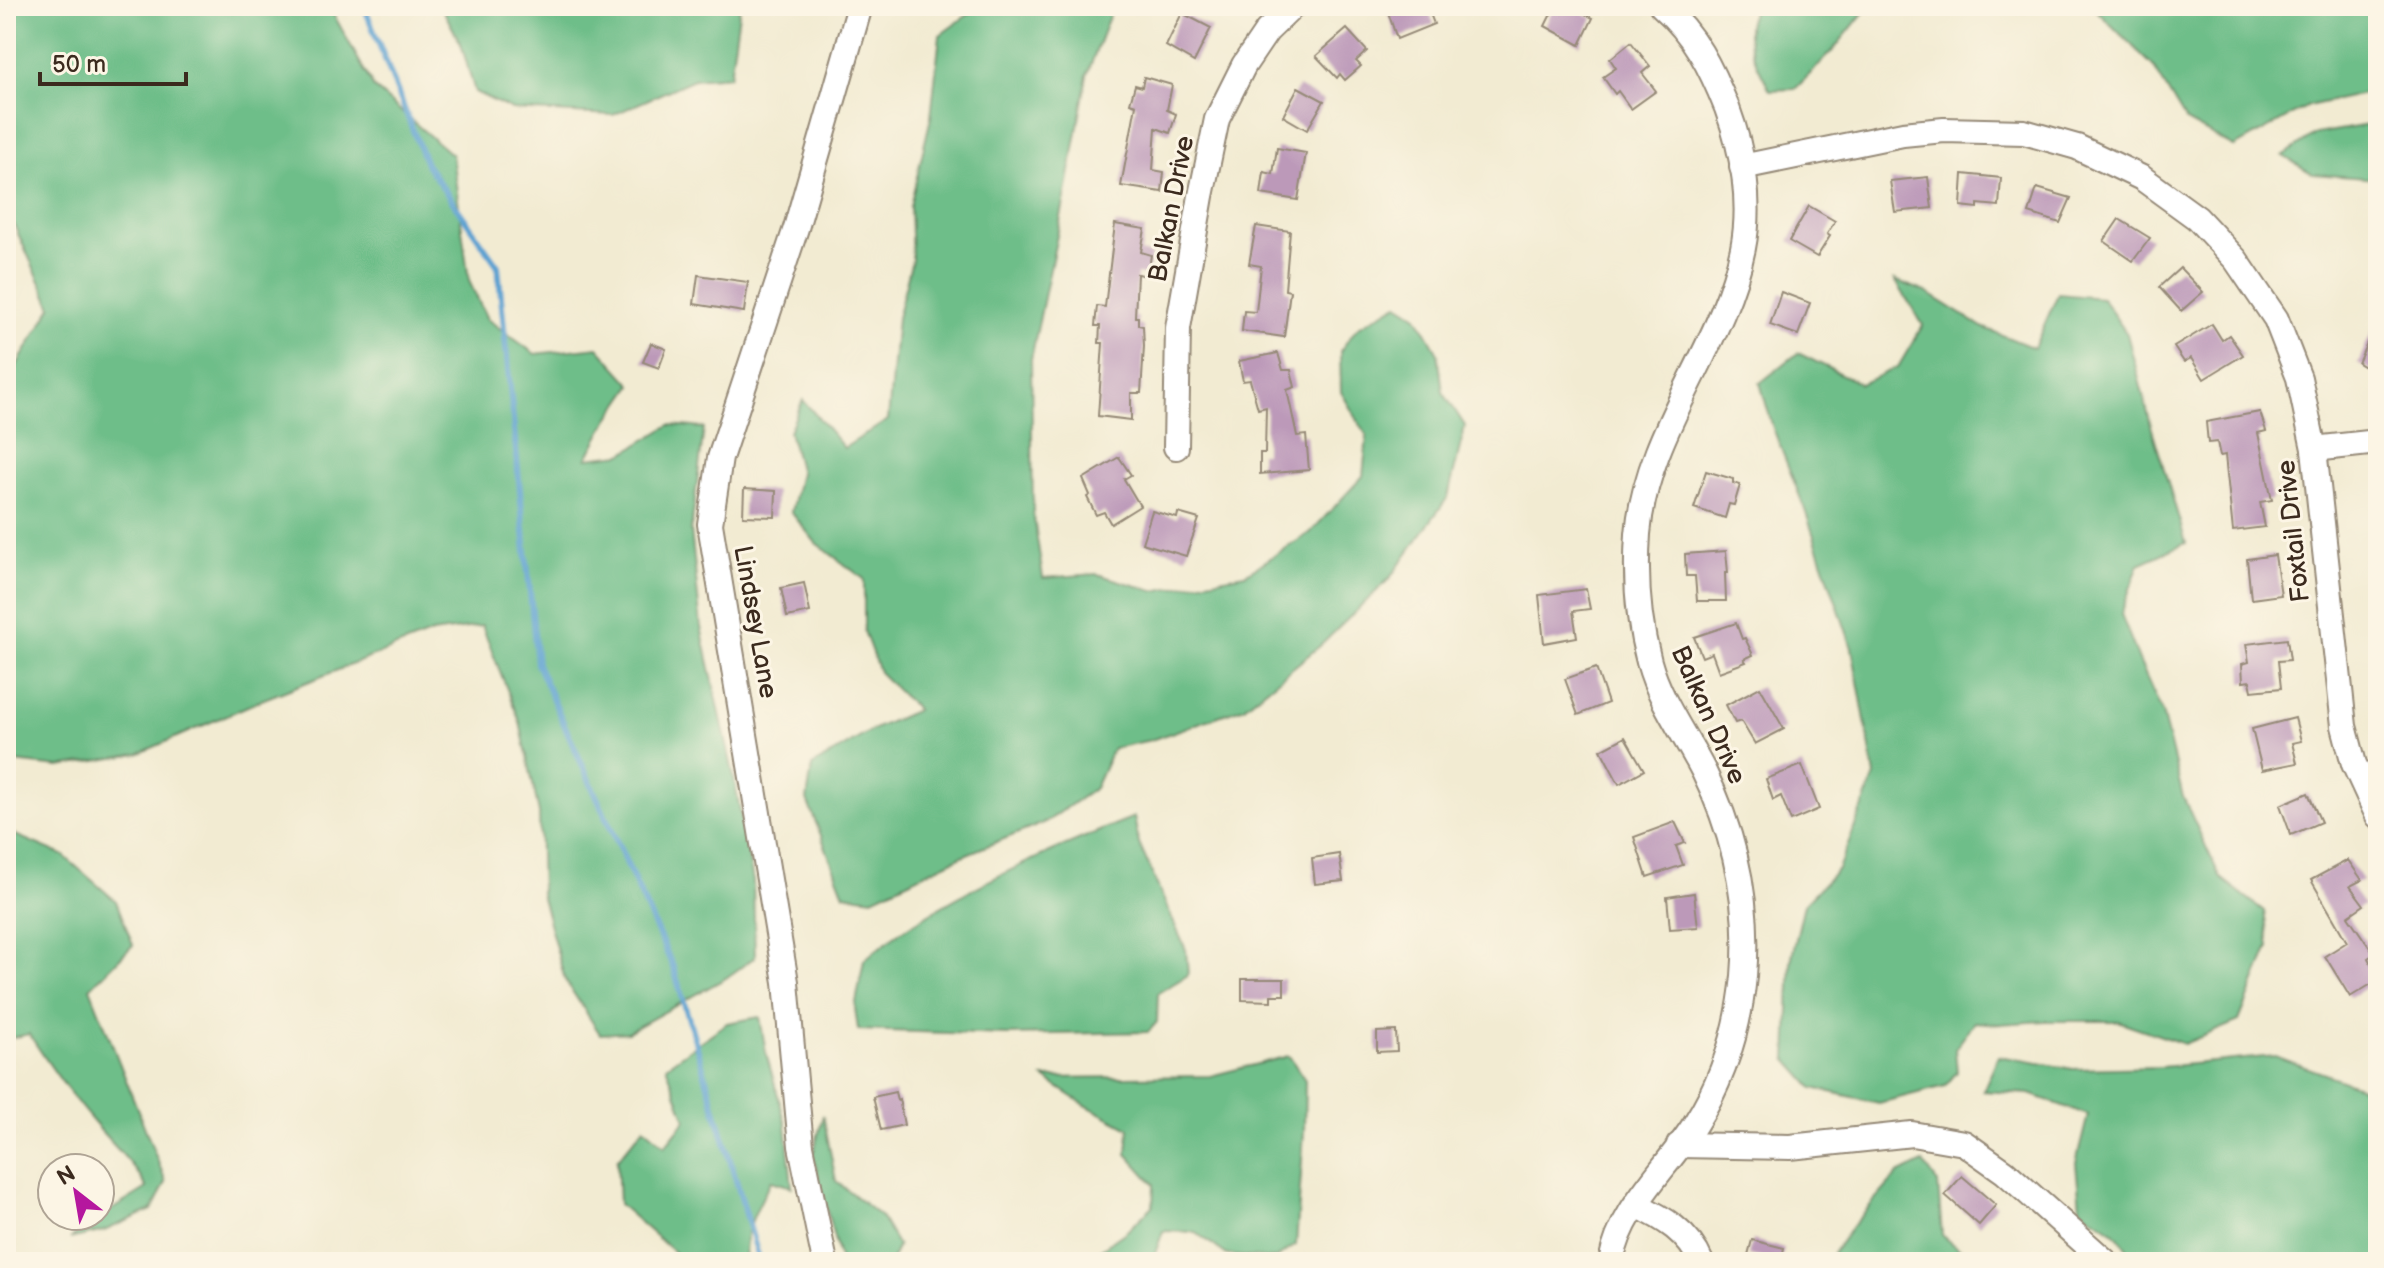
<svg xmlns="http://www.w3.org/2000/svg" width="2384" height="1268" viewBox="0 0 2384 1268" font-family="'Balsamiq Sans',sans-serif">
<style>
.forest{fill:#6ebe89;stroke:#547454;stroke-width:2}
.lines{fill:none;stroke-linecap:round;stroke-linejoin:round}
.stream{stroke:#5ba1d1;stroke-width:6}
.building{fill:#bc99b9}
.minor-casing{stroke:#968a78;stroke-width:28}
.minor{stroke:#fff;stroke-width:24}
.labels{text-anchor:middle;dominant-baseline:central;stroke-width:6;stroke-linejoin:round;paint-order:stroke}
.street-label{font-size:26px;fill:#3b2a1e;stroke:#fcf5e5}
</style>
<rect width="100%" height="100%" fill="#fcf5e5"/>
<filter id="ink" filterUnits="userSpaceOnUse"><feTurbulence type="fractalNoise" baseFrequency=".0125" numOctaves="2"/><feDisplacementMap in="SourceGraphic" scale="16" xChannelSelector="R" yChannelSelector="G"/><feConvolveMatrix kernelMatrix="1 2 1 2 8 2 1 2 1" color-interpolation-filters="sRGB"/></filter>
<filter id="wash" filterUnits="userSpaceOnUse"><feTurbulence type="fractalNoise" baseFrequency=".006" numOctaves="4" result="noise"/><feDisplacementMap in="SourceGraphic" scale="32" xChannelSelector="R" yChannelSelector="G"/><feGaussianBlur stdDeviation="1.8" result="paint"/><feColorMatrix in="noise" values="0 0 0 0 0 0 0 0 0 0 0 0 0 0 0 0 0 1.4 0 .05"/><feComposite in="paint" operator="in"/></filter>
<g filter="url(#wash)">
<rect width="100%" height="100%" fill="#f2ebd2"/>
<g class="forest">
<path d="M 6,6 L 329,6 L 374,88 L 452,155 L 469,281 L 487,319 L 535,354 L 598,347 L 632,385 L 608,420 L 587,458 L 622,454 L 670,425 L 704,428 L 691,530 L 701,627 L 733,773 L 753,881 L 755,957 L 726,978 L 628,1032 L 600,1034 L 565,980 L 541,894 L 539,813 L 520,722 L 482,626 L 432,633 L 259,701 L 138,754 L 59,767 L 6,761 L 6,383 L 52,307 L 6,208 Z"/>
<path d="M 441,6 L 740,6 L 730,76 L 694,79 L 613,115 L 512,110 L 475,92 L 461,44 Z"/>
<path d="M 980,6 L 1113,6 L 1087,75 L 1067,188 L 1031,359 L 1033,512 L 1043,578 L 1097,574 L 1154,591 L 1245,574 L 1310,533 L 1363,476 L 1367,436 L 1341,392 L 1340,351 L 1357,328 L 1398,304 L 1417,316 L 1438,353 L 1443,392 L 1465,426 L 1448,497 L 1389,579 L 1321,645 L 1244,707 L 1151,740 L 1113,748 L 1095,788 L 1046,822 L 962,856 L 873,898 L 844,894 L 807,800 L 812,766 L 876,728 L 917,710 L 879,672 L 864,631 L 864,579 L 816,543 L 791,512 L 800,473 L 789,431 L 803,400 L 844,448 L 888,420 L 897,318 L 912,260 L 910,206 L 931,117 L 940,35 Z"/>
<path d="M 1757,6 L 1869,6 L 1830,54 L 1795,89 L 1770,90 C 1758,65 1735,31 1757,6 Z"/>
<path d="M 2092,6 L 2378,6 L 2378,94 L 2368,93 L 2308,106 L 2234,147 L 2186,121 L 2153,66 Z"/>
<path d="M 2368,125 L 2378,126 L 2378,179 L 2313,174 L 2283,156 L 2316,134 Z"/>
<path d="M 1895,280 L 1926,292 L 1982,327 L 2034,348 L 2058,294 L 2102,298 L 2127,334 L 2152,429 L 2186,543 L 2139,564 L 2121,614 L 2140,663 L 2162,712 L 2183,797 L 2220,877 L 2264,911 L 2269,947 L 2239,1021 L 2184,1044 L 2118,1021 L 2045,1021 L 1999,1024 L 1975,1022 L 1955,1049 L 1957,1072 L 1945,1086 L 1879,1103 L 1813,1088 L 1787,1059 L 1791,961 L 1804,904 L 1838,869 L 1875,776 L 1852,648 L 1804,507 L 1773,428 L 1760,383 L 1798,353 L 1861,384 L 1898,367 L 1923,325 Z"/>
<path d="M 1134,817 L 1139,844 L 1186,950 L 1188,975 L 1158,993 L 1157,1022 L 1148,1032 L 1007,1035 L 858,1030 L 855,1008 L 864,960 C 878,949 892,936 908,927 C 979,881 1056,848 1134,817 Z"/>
<path d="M 6,831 L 63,855 L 116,901 L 133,945 L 90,988 L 166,1182 L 152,1210 L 104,1231 L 70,1239 L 90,1223 L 147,1188 C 132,1161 115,1148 96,1125 C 71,1097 50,1066 29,1034 L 6,1039 Z"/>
<path d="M 760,1017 L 766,1053 L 786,1124 L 792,1187 L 771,1181 C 760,1202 739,1239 747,1262 L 677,1262 L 675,1253 L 619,1204 L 617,1160 L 644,1127 L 665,1146 L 686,1120 L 666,1066 L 727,1023 Z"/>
<path d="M 1289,1056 L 1305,1080 L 1304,1132 L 1296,1245 L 1275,1259 L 1227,1255 L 1195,1232 L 1163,1231 L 1152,1262 L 1083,1262 L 1127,1231 L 1153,1206 L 1154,1184 L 1127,1154 L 1129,1128 L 1085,1105 L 1044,1078 L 1210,1076 Z"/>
<path d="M 1998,1056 L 2073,1069 L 2161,1067 L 2275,1056 L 2378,1093 L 2378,1262 L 2138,1262 L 2114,1232 L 2080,1208 L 2076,1163 L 2088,1115 L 2030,1094 L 1983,1091 Z"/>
<path d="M 823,1115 L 836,1181 L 881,1217 L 898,1246 L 890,1262 L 840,1262 L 813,1155 Z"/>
<path d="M 1923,1162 L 1938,1183 L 1942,1235 L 1975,1262 L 1827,1262 L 1853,1225 L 1898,1174 Z"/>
</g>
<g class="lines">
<path class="stream" d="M 364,6 L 426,164 L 498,266 L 537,664 L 674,969 L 760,1262"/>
</g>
<g id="blocks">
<g class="building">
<path d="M 1386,6 L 1427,6 L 1434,24 L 1397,39 Z"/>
<path d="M 1555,6 L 1570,6 L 1593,18 L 1580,45 L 1545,26 Z"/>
<path d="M 1182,13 L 1211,28 L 1194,62 L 1166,46 Z"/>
<path d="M 1347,29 L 1367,51 L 1356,61 L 1361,66 L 1345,80 L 1340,74 L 1337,78 L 1316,56 Z"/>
<path d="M 1631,42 L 1650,66 L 1642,73 L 1656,91 L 1631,109 L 1618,91 L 1615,94 L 1603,77 L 1616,68 L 1610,59 Z"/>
<path d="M 1144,77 L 1172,85 L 1167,110 L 1176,114 L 1170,133 L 1156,128 L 1153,170 L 1164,172 L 1162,192 L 1121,186 L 1136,105 L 1130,103 L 1135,85 L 1142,87 Z"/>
<path d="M 1298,87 L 1324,101 L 1307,130 L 1283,116 Z"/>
<path d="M 1277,148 L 1306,153 L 1298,200 L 1261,194 L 1264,172 L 1273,174 Z"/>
<path d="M 1963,174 L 2001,178 L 1999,206 L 1978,204 L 1978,208 L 1961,206 Z"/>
<path d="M 1928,177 L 1932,208 L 1895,212 L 1890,181 Z"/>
<path d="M 2037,188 L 2071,198 L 2060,223 L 2029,213 Z"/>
<path d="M 1809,206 L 1835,221 L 1827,234 L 1830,236 L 1817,257 L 1789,241 Z"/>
<path d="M 2119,219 L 2150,238 L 2133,261 L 2104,241 Z"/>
<path d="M 1115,224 L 1145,229 L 1141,252 L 1151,255 L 1148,276 L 1137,274 L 1135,317 L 1138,317 L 1138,325 L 1143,326 L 1144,346 L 1141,393 L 1131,393 L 1131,420 L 1098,416 L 1103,343 L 1099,343 L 1100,326 L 1095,326 L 1097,306 L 1105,307 Z"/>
<path d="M 1256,226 L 1290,231 L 1285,290 L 1290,291 L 1284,337 L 1242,331 L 1244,311 L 1256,312 L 1261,266 L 1249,264 Z"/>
<path d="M 2180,268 L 2203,292 L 2181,311 L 2159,287 Z"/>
<path d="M 698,275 L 748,282 L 744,312 L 694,304 Z"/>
<path d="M 1781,292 L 1810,303 L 1798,335 L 1770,325 Z"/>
<path d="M 2378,318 L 2378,375 L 2358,363 Z"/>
<path d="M 2212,324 L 2222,340 L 2229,335 L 2243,355 L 2204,379 L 2191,358 L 2184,362 L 2174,347 Z"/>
<path d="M 651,343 L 666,349 L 659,368 L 643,362 Z"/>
<path d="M 1278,353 L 1283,370 L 1291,370 L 1295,387 L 1287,390 L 1297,436 L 1306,435 L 1309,470 L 1260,474 L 1260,453 L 1265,453 L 1266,407 L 1258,409 L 1250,380 L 1243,381 L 1239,361 Z"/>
<path d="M 2260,412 L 2266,431 L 2258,433 L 2272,500 L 2260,502 L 2265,527 L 2233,531 L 2225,455 L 2220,456 L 2217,442 L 2208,443 L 2206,422 Z"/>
<path d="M 1119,457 L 1131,475 L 1124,479 L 1140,506 L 1111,524 L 1104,512 L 1096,515 L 1087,497 L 1090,495 L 1083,479 Z"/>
<path d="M 1706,471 L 1733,479 L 1733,483 L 1740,485 L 1734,505 L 1729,504 L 1725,518 L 1694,508 Z"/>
<path d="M 744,489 L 776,491 L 775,517 L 743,516 Z"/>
<path d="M 1152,511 L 1177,518 L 1178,513 L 1199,519 L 1186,556 L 1142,543 Z"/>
<path d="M 1726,551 L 1728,573 L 1725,573 L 1726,601 L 1697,601 L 1695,576 L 1686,576 L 1685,554 Z"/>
<path d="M 2275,555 L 2281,595 L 2251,599 L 2247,559 Z"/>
<path d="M 804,583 L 810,612 L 787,617 L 781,588 Z"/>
<path d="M 1586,589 L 1590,609 L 1573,611 L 1577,637 L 1544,643 L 1539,595 Z"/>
<path d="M 1736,623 L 1742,639 L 1745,638 L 1753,655 L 1744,659 L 1746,662 L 1719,672 L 1712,653 L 1702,657 L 1694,637 Z"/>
<path d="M 2287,639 L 2290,660 L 2278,661 L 2281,688 L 2252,691 L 2250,681 L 2243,682 L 2242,664 L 2249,662 L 2246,644 Z"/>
<path d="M 1596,668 L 1608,703 L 1578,715 L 1565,679 Z"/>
<path d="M 1760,687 L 1784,729 L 1755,744 L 1741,721 L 1735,723 L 1726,705 Z"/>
<path d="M 2295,718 L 2301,741 L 2292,743 L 2297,763 L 2262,770 L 2252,729 Z"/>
<path d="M 1625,737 L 1644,770 L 1619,784 L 1601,750 Z"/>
<path d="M 1802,765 L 1819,809 L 1791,821 L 1781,796 L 1773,800 L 1766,779 Z"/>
<path d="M 2308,793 L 2321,822 L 2291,835 L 2280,805 Z"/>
<path d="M 1675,822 L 1685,843 L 1676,846 L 1683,865 L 1647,877 L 1634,837 Z"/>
<path d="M 1339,854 L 1343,881 L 1315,884 L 1312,858 Z"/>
<path d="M 2348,860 L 2362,880 L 2350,886 L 2364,905 L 2348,916 L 2374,954 L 2368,958 L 2378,976 L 2378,980 L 2350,997 L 2325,956 L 2347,942 L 2311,880 Z"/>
<path d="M 1694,893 L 1698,927 L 1670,929 L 1667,897 Z"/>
<path d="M 1242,979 L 1284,979 L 1284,995 L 1271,995 L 1271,1001 L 1242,1000 Z"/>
<path d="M 1396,1031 L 1397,1051 L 1377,1052 L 1377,1032 Z"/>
<path d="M 895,1092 L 897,1100 L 899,1099 L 904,1125 L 881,1130 L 873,1097 Z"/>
<path d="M 1962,1176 L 1996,1205 L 1979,1225 L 1945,1195 Z"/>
<path d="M 1752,1240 L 1784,1248 L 1781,1262 L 1748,1255 Z"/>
</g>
</g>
</g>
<g filter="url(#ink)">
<use href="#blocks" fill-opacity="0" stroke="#968a78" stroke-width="2"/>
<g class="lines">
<g class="minor-casing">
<g id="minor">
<path d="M 1742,167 L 1903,134 L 1944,130 L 2024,132 L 2077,147 L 2142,178 L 2197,218 L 2236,260 L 2276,319 L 2299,378 L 2314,449 L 2344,726 L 2354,764 L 2378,816"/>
<path d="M 1176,447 L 1178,328 L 1201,196 L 1217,119 L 1244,65 L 1267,31 L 1293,6"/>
<path d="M 2314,449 L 2378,442"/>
<path d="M 1679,1145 L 1790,1147 L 1912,1134 L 1964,1143 L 2005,1172 L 2106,1262"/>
<path d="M 1636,1205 C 1664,1218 1689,1233 1701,1262"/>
<path d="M 825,1262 L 801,1146 L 786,982 L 710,524 L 720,458 L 796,228 L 860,6"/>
<path d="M 1611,1262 C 1621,1207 1667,1169 1695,1124 C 1723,1080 1739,1028 1744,976 C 1750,905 1735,835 1704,772 C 1686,736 1660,702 1649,662 C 1638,621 1635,578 1638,534 C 1646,430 1723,348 1743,248 C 1752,203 1743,151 1727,108 C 1711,68 1695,35 1662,6"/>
</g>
</g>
<use href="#minor" class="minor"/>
</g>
</g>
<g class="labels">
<g class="street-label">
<text transform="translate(1172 209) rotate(-79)">Balkan Drive</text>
<text transform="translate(2294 531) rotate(-96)">Foxtail Drive</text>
<text transform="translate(755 622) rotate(80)">Lindsey Lane</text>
<text transform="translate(1708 715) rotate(66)">Balkan Drive</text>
</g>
</g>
<rect width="2384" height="1268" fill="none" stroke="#fcf5e5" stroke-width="32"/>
<g transform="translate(76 1192) rotate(329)"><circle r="38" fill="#fcf5e5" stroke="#afa495" stroke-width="2"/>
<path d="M0-6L14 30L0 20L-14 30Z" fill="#b5179e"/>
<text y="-12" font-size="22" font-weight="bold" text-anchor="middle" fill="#3b2a1e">N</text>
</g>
<path d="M40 72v12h146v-12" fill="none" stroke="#3b2a1e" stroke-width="4"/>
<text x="52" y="72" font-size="24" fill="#3b2a1e" stroke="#fcf5e5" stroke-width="6" paint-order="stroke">50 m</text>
</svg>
